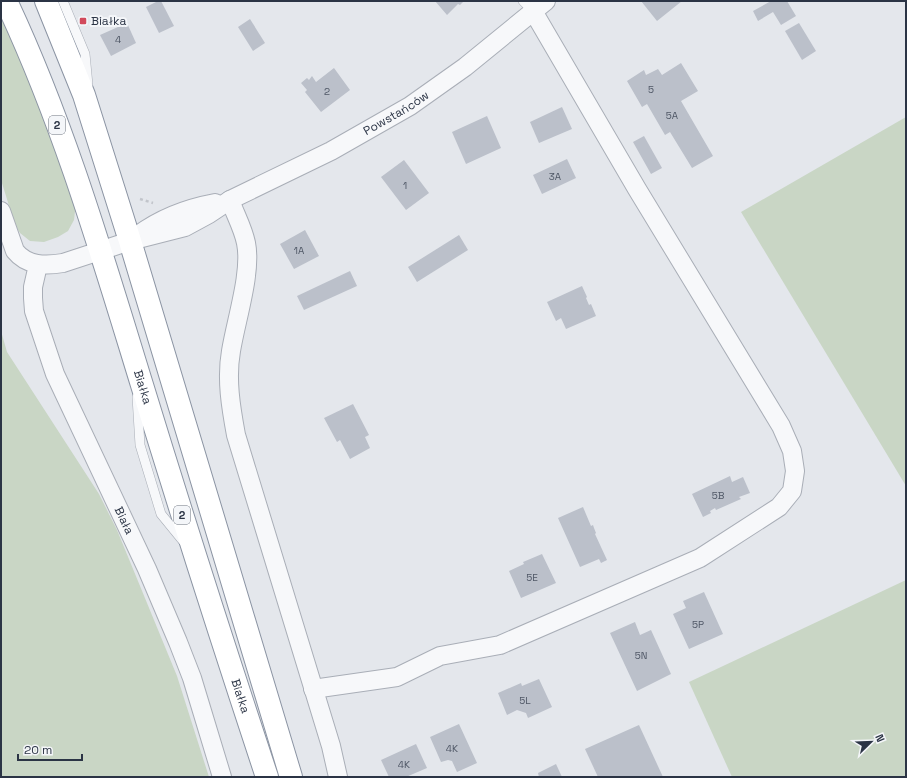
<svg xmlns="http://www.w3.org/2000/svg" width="907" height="778" viewBox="0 0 907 778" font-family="'Space Grotesk',sans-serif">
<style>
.green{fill:#c9d6c5}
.building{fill:#bbc0ca}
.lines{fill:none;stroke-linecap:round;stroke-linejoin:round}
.service-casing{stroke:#a9aeb7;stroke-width:10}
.minor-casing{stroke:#a9aeb7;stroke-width:20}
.trunk-casing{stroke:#8b94a3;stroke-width:24}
.path{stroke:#c2c5cb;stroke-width:2.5;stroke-dasharray:3 3;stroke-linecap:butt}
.service{stroke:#f7f8fa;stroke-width:9}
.minor{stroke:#f7f8fa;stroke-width:18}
.trunk{stroke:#fff;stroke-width:22}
.poi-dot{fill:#d1495b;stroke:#f4f6f9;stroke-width:1.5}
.labels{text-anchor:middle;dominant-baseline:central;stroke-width:4;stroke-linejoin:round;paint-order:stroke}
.number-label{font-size:10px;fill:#4f5766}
.shield{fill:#f4f6f9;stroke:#676e7b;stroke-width:1}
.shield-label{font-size:11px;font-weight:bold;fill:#2b3445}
.poi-label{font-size:12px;fill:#2b3445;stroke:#f4f6f9;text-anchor:start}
.street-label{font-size:12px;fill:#2b3445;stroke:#f4f6f9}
</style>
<rect width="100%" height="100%" fill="#e4e7ec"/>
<g class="green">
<path d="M 1,13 L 31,82 L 76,203 L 74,220 L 68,231 L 58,237 L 44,242 L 30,241 L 20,233 L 15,225 L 1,180 Z"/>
<path d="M 906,117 L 906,486 L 741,212 Z"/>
<path d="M 1,331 L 7,352 L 99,494 L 117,530 L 177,676 L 209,777 L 1,777 Z"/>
<path d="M 906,580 L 906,777 L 732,777 L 689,682 Z"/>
</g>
<g class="building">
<path d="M 158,1 L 161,1 L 174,26 L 159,33 L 146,7 Z"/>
<path d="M 435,1 L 464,1 L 460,5 L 458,4 L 447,15 Z"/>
<path d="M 641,1 L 682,1 L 657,21 Z"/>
<path d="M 771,1 L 787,1 L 796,16 L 781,25 L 773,12 L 758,21 L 753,11 Z"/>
<path d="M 250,19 L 265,43 L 253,51 L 238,27 Z"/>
<path d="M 127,23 L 136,43 L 111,56 L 100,35 Z"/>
<path d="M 799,23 L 816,51 L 802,60 L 785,31 Z"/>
<path d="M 681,63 L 698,91 L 681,101 L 713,156 L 692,168 L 670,132 L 665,135 L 647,104 L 642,107 L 627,81 L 644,70 L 646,75 L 658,69 L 662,75 Z"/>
<path d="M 334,68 L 350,90 L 321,112 L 305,92 L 307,90 L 301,83 L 307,78 L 309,80 L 312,76 L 316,82 Z"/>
<path d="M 562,107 L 572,129 L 539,143 L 530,122 Z"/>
<path d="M 487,116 L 501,148 L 466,164 L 452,132 Z"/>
<path d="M 644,136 L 662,168 L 651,174 L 633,142 Z"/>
<path d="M 567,159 L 576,178 L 542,194 L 533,175 Z"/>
<path d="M 404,160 L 429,193 L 406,210 L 381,177 Z"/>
<path d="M 305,230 L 319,256 L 294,269 L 280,244 Z"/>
<path d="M 459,235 L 468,250 L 417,282 L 408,267 Z"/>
<path d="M 350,271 L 357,286 L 304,310 L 297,296 Z"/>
<path d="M 582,286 L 587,297 L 586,298 L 589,305 L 591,304 L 596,316 L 566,329 L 561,318 L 556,321 L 547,302 Z"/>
<path d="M 353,404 L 369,435 L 365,437 L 370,448 L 350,459 L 340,440 L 337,442 L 324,418 Z"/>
<path d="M 730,476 L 732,482 L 743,477 L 750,493 L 739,497 L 741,499 L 716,510 L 715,508 L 710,511 L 711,513 L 703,517 L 692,494 Z"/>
<path d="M 583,507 L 591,526 L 593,525 L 594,528 L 596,533 L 595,534 L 607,560 L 601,563 L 599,559 L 580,567 L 558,518 Z"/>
<path d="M 542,554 L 556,583 L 521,598 L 509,571 L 524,564 L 523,562 Z"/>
<path d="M 704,592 L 723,634 L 689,649 L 673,614 L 686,608 L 683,601 Z"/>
<path d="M 635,622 L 640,635 L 651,630 L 671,674 L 637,691 L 610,633 Z"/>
<path d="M 539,679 L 552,707 L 528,718 L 526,713 L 517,710 L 507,715 L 498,693 L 521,683 L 522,686 Z"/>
<path d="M 459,724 L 477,763 L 457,772 L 452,761 L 448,760 L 441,762 L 430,737 Z"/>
<path d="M 639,725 L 663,777 L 598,777 L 585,749 Z"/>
<path d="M 416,744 L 427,768 L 406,777 L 389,777 L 381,760 Z"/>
<path d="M 556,764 L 562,777 L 539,777 L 538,773 Z"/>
</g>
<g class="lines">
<g class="service-casing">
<g id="service">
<path d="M 63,1 L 85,54 L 88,85"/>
<path d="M 523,1 L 533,11"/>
<path d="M 137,397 L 140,445 L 161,514 L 183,541"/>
</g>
</g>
<g class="minor-casing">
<g id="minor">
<path d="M 230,200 C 235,214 243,228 246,243 C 252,272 236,320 231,351 C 226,379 231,408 236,435 L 331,746 L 338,777"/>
<path id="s1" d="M 1,211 L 15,251 C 27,266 45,266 63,263 L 130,241 L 185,227 L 209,214 L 230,200 L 331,151 L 410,106 L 465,67 L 546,1"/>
<path d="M 138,235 C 161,218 188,208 215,203"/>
<path id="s2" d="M 38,265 L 33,287 L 33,298 L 34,311 L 55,374 L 147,569 L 178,642 L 192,678 L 222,777"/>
<path d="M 313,689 L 397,677 L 440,656 L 500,645 L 700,558 L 779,507 L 792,491 L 795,471 L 792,451 L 781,426 L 637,189 L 533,11"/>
</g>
</g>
<g class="trunk-casing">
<g id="trunk">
<path id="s3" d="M 6,1 C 64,124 102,255 142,385 C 182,516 224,647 267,777"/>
<path d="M 46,1 L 84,95 L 130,241 L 291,777"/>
</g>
</g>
<path class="path" d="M 140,199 L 153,203"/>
<use href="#service" class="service"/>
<use href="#minor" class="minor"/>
<use href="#trunk" class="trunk"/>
</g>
<rect class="poi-dot" x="79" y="17" width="8" height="8" rx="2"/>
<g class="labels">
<g class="number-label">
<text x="118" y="39">4</text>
<text x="651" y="89">5</text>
<text x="327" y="91">2</text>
<text x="672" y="115">5A</text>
<text x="555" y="176">3A</text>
<text x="405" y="185">1</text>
<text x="299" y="250">1A</text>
<text x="718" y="495">5B</text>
<text x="532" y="577">5E</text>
<text x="698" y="624">5P</text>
<text x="641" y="655">5N</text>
<text x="525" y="700">5L</text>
<text x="452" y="748">4K</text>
<text x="404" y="764">4K</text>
</g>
<g class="shield">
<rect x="49" y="116" width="16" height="18" rx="3"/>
<rect x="174" y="506" width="16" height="18" rx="3"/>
</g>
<g class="shield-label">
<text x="57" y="125">2</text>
<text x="182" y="515">2</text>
</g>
<g class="poi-label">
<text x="91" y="21">Białka</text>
</g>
<g class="street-label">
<text stroke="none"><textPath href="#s1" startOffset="462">Powstańców</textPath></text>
<text stroke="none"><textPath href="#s3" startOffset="410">Białka</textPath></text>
<text stroke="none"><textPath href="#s2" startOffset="275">Biała</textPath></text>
<text stroke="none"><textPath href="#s3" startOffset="734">Białka</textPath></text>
</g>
</g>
<rect width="907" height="778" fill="none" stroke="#2b3445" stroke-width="4"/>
<g transform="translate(871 742) rotate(67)" stroke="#f4f6f9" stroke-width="3" paint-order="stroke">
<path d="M0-3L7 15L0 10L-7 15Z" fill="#2b3445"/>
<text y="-6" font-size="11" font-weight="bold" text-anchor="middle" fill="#2b3445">N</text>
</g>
<path d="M18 754v6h64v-6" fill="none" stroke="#2b3445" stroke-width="2"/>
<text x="24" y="754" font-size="12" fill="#2b3445" stroke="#f4f6f9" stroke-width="3" paint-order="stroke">20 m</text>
</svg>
